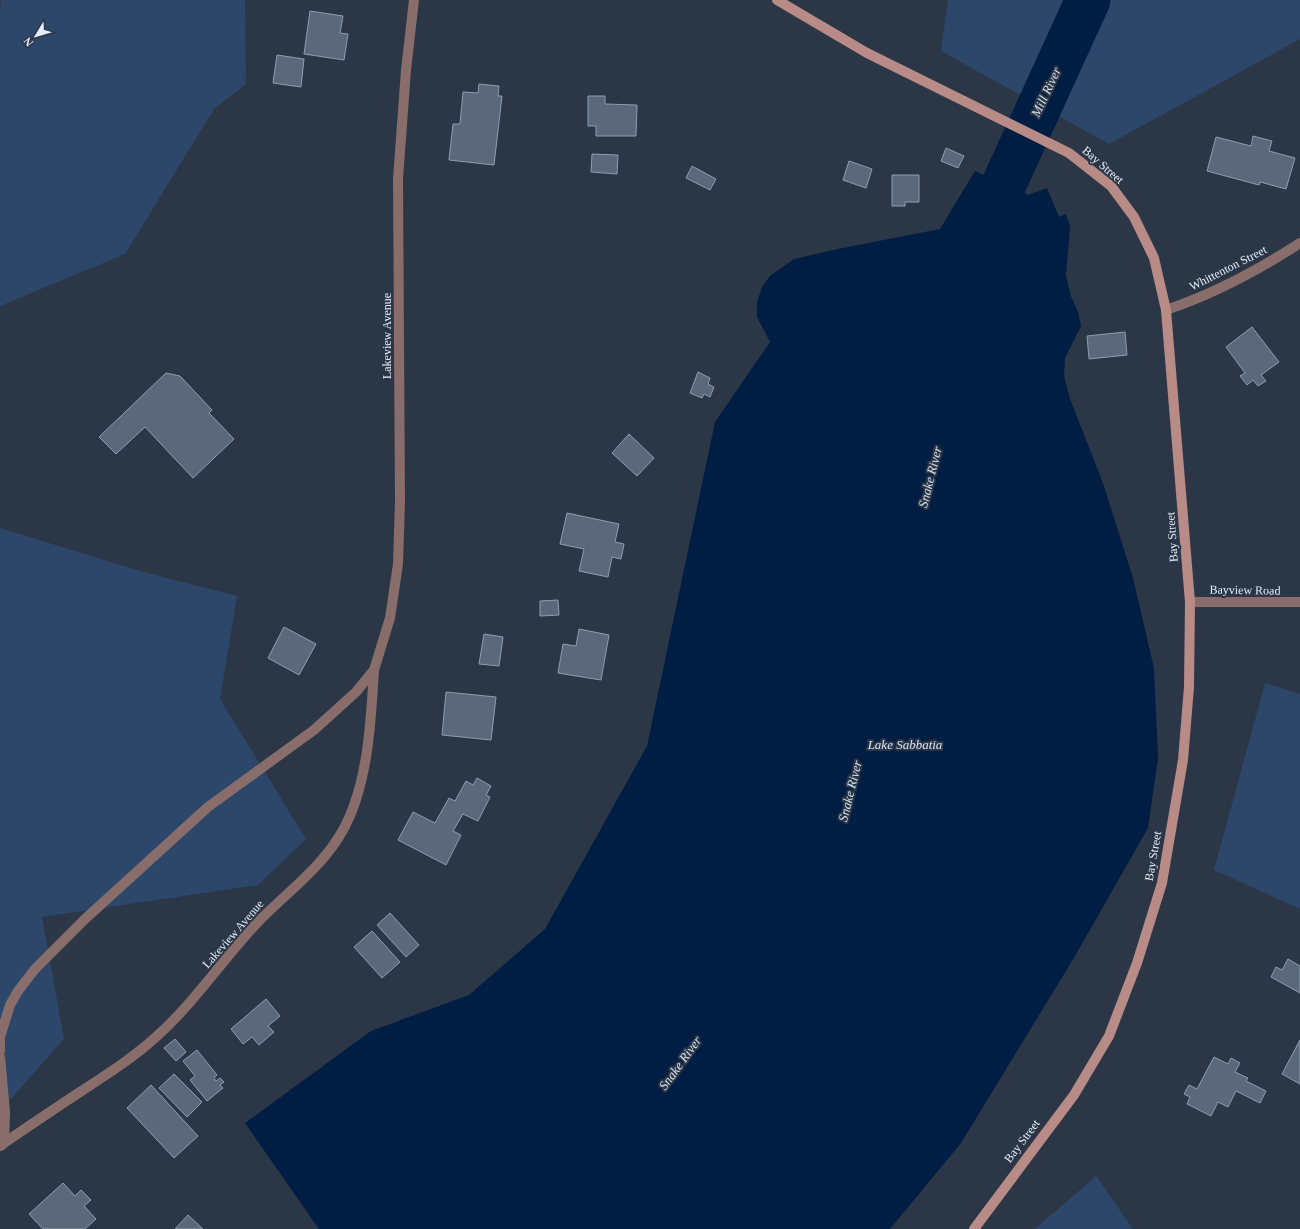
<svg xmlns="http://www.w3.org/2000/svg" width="1300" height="1229" viewBox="0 0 1300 1229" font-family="'Times New Roman',serif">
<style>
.green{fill:#2d476a}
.water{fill:#001d44}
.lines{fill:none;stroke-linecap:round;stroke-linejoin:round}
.river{stroke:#001d44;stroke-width:45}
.building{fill:#5a687a;stroke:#8f9db1}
.minor{stroke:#896d6a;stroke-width:10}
.secondary{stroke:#b88b87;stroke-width:10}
.labels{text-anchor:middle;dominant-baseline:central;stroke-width:4;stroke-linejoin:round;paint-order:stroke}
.street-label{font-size:12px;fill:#e5edf8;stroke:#2b3747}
.water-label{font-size:13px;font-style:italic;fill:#d8e2f0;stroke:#2b3747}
</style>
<rect width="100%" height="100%" fill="#2b3747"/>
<g class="green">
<path d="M 0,0 L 245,0 L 246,84 L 214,109 L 125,254 L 0,306 L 0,9 L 1,4 Z"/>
<path d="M 948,0 L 1300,0 L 1300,39 L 1109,144 L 941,51 Z"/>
<path d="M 0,528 L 140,571 L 237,596 L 220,699 L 306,839 L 258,885 L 42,917 L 64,1039 L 0,1111 Z"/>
<path d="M 1265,683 L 1300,694 L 1300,909 L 1214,870 Z"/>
<path d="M 1096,1176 L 1133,1229 L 1035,1229 Z"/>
</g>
<path class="water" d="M 975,171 L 1028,195 L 1047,188 L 1059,217 L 1066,214 L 1070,227 L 1066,275 L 1070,294 L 1078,312 L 1081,326 L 1065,358 L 1064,376 L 1070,399 L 1103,483 L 1133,578 L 1154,668 L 1158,758 L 1148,828 L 1075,956 L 961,1143 L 890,1229 L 319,1229 L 245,1123 L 371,1031 L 469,995 L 545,929 L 647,746 L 715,422 L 770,342 L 757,317 L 757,302 L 762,287 L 770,276 L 784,266 L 794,259 L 838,249 L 940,229 Z"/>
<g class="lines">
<path class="river" d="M 989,244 L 1004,184 L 1088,0"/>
</g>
<g class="building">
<path d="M 310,11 L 343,16 L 340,33 L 348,34 L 344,60 L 304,54 Z"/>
<path d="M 277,55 L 304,59 L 301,87 L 273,83 Z"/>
<path d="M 479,84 L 499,86 L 498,96 L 502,96 L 494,165 L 449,160 L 453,124 L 460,124 L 463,92 L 478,93 Z"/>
<path d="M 588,96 L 605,96 L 605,104 L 637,105 L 636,136 L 596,136 L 596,126 L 588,126 Z"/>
<path d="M 1253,136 L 1272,141 L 1269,151 L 1295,158 L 1286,189 L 1260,182 L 1259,185 L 1207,171 L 1216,137 L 1251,146 Z"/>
<path d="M 946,148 L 964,156 L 958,168 L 941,161 Z"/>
<path d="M 592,154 L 618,155 L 617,174 L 591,172 Z"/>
<path d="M 849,161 L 872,169 L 866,188 L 843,180 Z"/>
<path d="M 692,166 L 716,179 L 710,190 L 686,178 Z"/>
<path d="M 892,175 L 919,175 L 919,202 L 905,202 L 905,206 L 892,206 Z"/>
<path d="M 1252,327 L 1279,362 L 1261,375 L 1266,381 L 1258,386 L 1253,380 L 1247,385 L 1240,376 L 1245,373 L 1226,347 Z"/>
<path d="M 1125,332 L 1127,355 L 1089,359 L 1087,336 Z"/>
<path d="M 698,372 L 710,378 L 708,384 L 714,387 L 710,397 L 704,394 L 702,398 L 690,393 Z"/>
<path d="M 166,373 L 180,376 L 212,410 L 209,413 L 234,439 L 193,478 L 145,427 L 116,454 L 99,437 Z"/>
<path d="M 629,434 L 654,458 L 637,476 L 612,453 Z"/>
<path d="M 567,513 L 619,524 L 615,542 L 624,544 L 621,559 L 612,557 L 608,577 L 579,571 L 584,549 L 560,544 Z"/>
<path d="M 558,600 L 559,615 L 540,616 L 540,601 Z"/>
<path d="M 284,627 L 316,644 L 299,675 L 268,658 Z"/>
<path d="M 579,629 L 609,635 L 601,680 L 558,673 L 563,644 L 576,646 Z"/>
<path d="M 484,634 L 503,637 L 499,666 L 479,664 Z"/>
<path d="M 446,692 L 496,697 L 491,740 L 442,735 Z"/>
<path d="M 477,778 L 491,786 L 486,795 L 490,797 L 478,821 L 463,814 L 453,831 L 461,835 L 446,865 L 398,840 L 413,812 L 435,823 L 449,798 L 455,801 L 466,781 L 473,785 Z"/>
<path d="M 390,913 L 419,945 L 406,957 L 377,925 Z"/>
<path d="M 372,931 L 400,962 L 382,978 L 354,947 Z"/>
<path d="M 1288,959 L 1300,966 L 1300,993 L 1271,977 L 1276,967 L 1282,970 Z"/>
<path d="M 266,999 L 280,1016 L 268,1026 L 274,1032 L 259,1045 L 252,1037 L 243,1044 L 231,1029 Z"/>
<path d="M 175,1039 L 186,1052 L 176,1061 L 164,1048 Z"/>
<path d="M 1300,1040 L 1300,1084 L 1282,1074 Z"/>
<path d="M 197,1050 L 217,1075 L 214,1078 L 216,1081 L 220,1078 L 224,1082 L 220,1085 L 223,1088 L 207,1101 L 190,1080 L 195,1076 L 183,1061 Z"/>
<path d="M 1214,1057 L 1228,1064 L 1231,1058 L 1240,1063 L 1235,1072 L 1248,1078 L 1246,1081 L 1266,1091 L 1260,1103 L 1236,1091 L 1228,1107 L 1218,1102 L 1211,1116 L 1187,1104 L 1190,1097 L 1184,1094 L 1189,1085 L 1197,1089 Z"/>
<path d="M 174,1074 L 202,1102 L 187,1117 L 159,1088 Z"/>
<path d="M 151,1085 L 198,1136 L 174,1158 L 127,1108 Z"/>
<path d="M 63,1183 L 75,1196 L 81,1190 L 91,1200 L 84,1206 L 96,1219 L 85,1229 L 43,1229 L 29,1214 Z"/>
<path d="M 188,1215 L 203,1229 L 175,1229 Z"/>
</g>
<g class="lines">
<g class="minor">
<path d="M 1166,310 C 1214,294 1257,271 1300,243"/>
<path d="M 1190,602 L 1300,602"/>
<path d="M 0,1051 L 0,1037 L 10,1005 L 18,991 L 35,969 L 85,919 L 208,807 L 314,730 L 356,692 L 374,670 L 390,618 L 398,564 L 400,502 L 398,179 L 406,70 L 414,0"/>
<path d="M 0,1057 L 5,1112 L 4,1143 L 1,1146"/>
<path d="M 4,1143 C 29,1126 54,1109 80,1092 C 106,1075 133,1058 157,1036 C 195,1002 222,960 257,923 C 286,893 322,868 343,830 C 368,785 371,721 374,670"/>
</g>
<path class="secondary" d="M 777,0 L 867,53 L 1069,153 L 1111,186 L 1134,217 L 1154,258 L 1166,310 L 1190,602 L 1189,687 L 1183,760 L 1162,883 L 1137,963 L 1109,1036 L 1074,1095 L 974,1229"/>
</g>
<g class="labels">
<g class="street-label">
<text transform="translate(1103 165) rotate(41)">Bay Street</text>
<text transform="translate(1228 268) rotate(-27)">Whittenton Street</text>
<text transform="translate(387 336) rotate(-90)">Lakeview Avenue</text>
<text transform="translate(1172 537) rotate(-94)">Bay Street</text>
<text transform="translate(1245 590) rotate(1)">Bayview Road</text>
<text transform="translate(1153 856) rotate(-80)">Bay Street</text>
<text transform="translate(233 934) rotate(-49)">Lakeview Avenue</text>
<text transform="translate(1022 1141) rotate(-53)">Bay Street</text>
</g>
<g class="water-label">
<text transform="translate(1046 92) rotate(-65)">Mill River</text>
<text transform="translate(930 477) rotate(-76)">Snake River</text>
<text x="905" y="744">Lake Sabbatia</text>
<text transform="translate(850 791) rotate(-76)">Snake River</text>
<text transform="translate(680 1063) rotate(-54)">Snake River</text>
</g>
</g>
<g transform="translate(36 36) rotate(232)" stroke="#2b3747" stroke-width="3" paint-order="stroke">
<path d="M0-3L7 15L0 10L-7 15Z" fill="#e5edf8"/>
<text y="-6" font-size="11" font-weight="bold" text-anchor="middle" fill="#e5edf8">N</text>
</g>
</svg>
